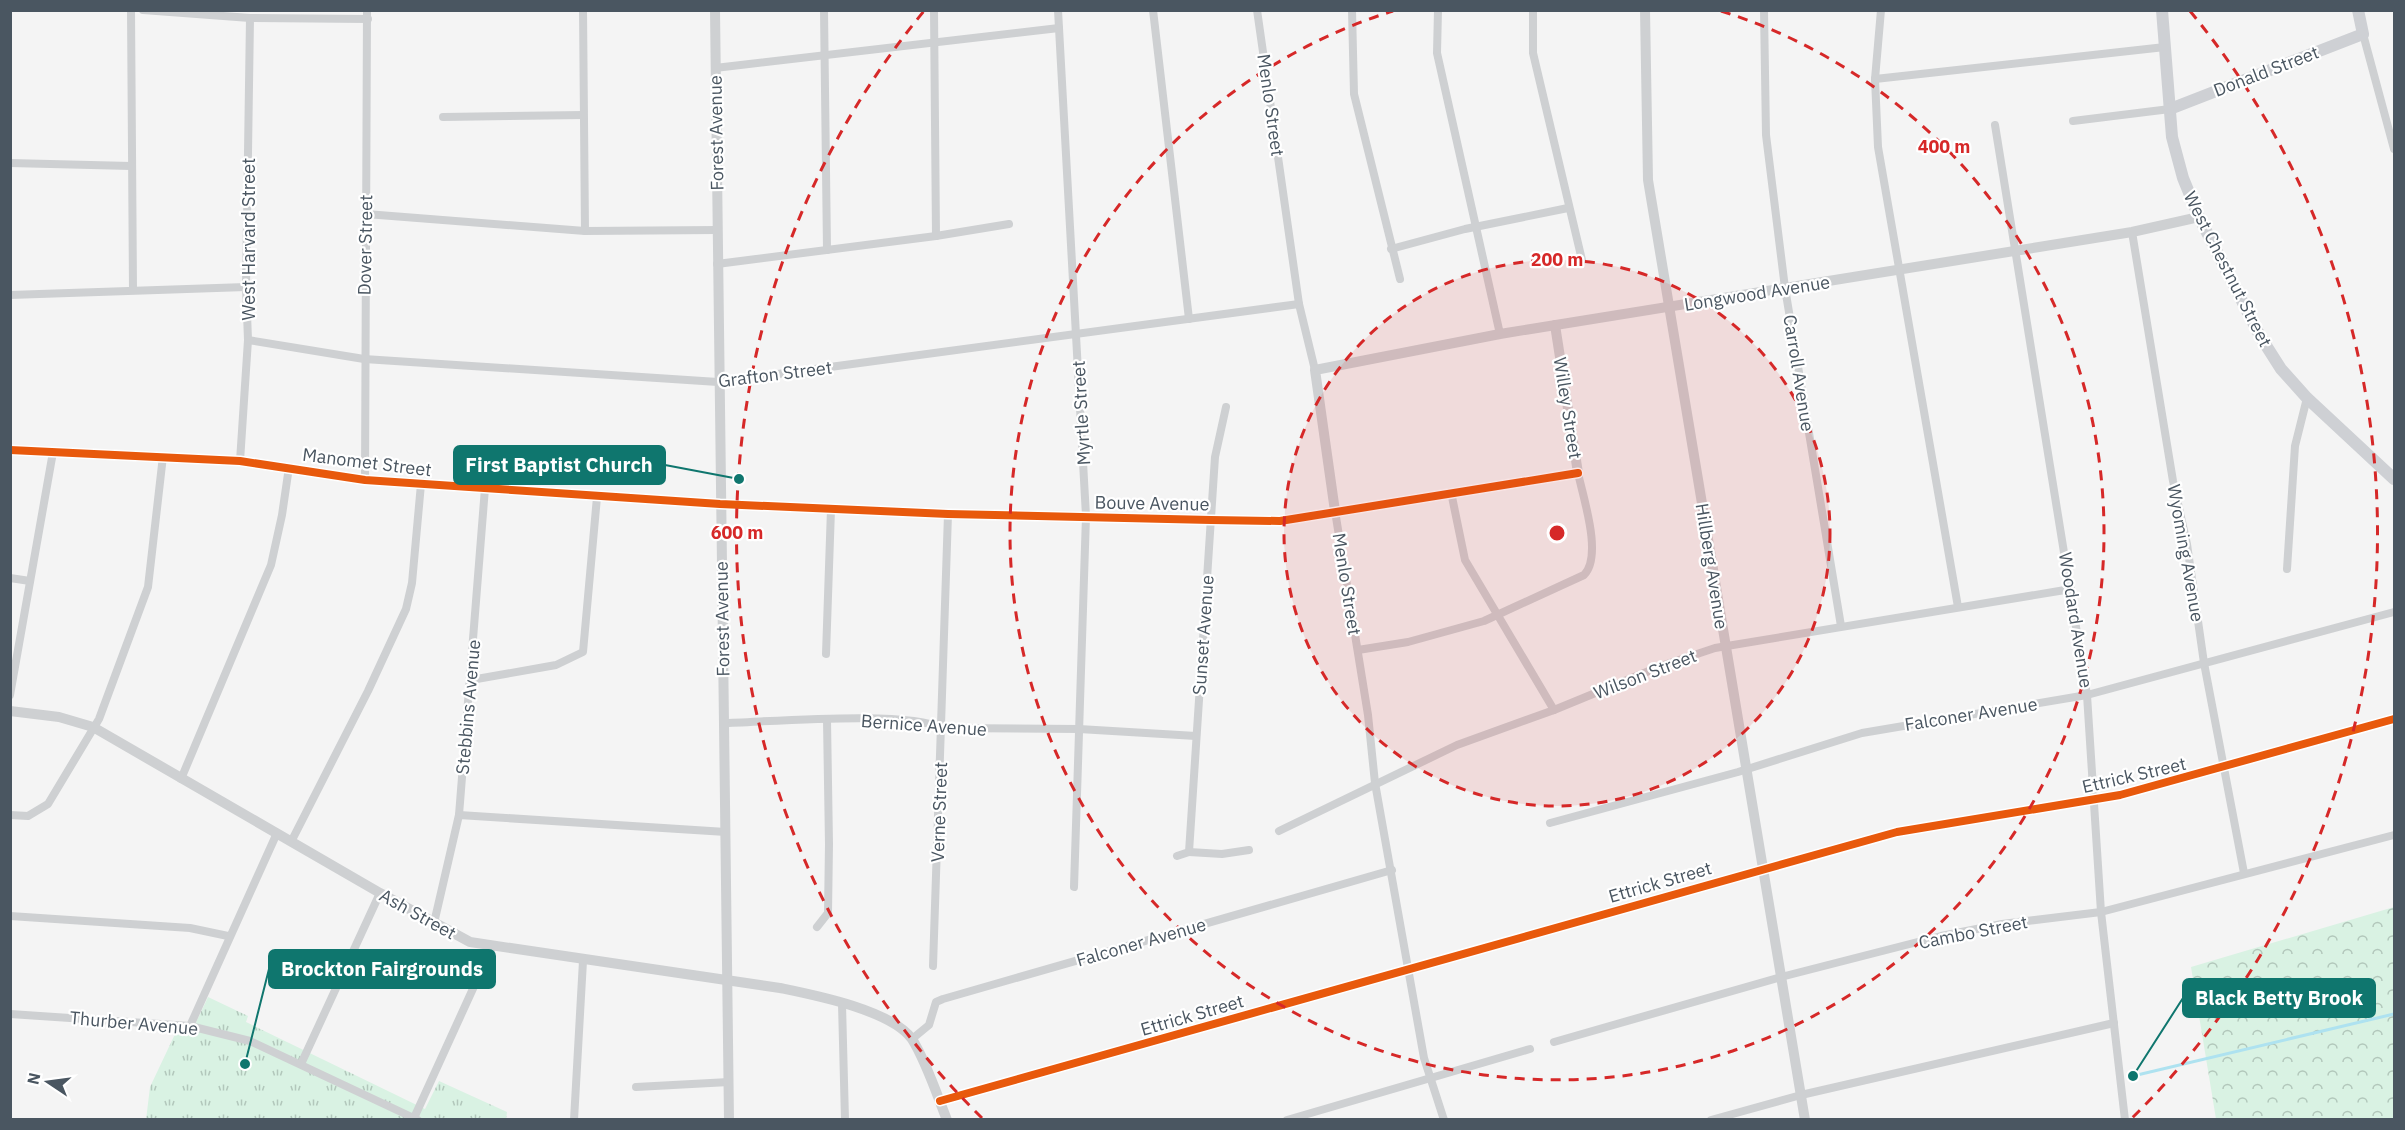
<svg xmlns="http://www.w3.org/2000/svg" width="2405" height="1130" viewBox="0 0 2405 1130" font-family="'IBM Plex Sans',sans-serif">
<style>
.grass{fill:url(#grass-tufts)}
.forest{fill:url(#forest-crowns)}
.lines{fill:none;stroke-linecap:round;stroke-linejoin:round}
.stream{stroke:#aee2f0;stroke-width:3}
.minor{stroke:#ced0d2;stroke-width:8}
.tertiary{stroke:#ced0d2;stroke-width:10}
.secondary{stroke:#ced0d4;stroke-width:12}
.cycleway-casing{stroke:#fff;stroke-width:11}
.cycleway{stroke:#e8590c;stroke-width:8}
.ring{fill:none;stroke:#d62828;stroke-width:3;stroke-dasharray:10 8}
.labels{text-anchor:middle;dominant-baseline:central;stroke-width:4.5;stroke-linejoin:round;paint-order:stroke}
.street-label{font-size:18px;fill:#4a5661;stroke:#fff}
.centre{fill:#d62828;stroke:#fff;stroke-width:3}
.ring-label{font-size:18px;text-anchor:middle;font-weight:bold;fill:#d62828;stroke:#fff;stroke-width:4.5;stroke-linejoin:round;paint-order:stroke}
.leader{fill:none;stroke:#0f766e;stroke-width:2}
.callout-dot{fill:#0f766e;stroke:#fff;stroke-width:2}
.callout{fill:#0f766e;stroke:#0f766e;stroke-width:2}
.callout-label{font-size:20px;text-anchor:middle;font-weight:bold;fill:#fff}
</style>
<defs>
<pattern id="grass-tufts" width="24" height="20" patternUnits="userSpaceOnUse" patternTransform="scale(1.5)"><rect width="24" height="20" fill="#d9f2e3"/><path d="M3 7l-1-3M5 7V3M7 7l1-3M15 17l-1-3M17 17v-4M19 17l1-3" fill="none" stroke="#b2c7bb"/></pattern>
<pattern id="forest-crowns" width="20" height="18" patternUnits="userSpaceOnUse" patternTransform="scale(1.5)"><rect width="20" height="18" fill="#d9f2e3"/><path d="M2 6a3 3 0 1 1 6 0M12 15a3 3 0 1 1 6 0" fill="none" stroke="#b2c7bb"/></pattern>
</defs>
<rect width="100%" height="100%" fill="#f4f4f4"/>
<path class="grass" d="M 208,997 L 248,1016 L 246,1022 L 425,1109 L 439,1081 L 507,1112 L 506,1120 L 146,1120 L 150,1087 L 176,1032 L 191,1033 Z"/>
<path class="forest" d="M 2394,907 L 2394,1119 L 2216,1119 L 2191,967 Z"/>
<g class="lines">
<path class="stream" d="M 2133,1076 L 2394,1014"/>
<g class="minor">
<path d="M 131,10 L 133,290"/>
<path d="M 143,10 L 250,18 L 368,19"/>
<path d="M 583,10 L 585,231"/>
<path d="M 824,10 L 827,250"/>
<path d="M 934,10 L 936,236"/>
<path d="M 1058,10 L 1086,516 L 1074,887"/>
<path d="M 1153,10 L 1189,319"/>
<path d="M 1257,10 L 1299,304 L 1315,370"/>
<path d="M 1352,10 L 1354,94 L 1400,279"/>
<path d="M 1438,10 L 1437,53 L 1500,334"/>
<path d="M 1533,10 L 1533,53 L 1582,260"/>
<path d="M 1764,10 L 1766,135 L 1785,288 L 1841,626"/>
<path d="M 1881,10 L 1875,79 L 1878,147 L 1958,607"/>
<path d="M 2363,34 L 2394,149"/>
<path d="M 715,68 L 1059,28"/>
<path d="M 1875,79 L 2165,47"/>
<path d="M 443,117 L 583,115"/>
<path d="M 2073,121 L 2170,109"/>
<path d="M 1995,125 L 2087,695 L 2101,912 L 2125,1120"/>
<path d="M 10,163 L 131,166"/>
<path d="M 366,214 L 585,231 L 717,230"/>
<path d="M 2132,232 L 2173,481 L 2187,544 L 2204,663 L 2244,873"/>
<path d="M 1391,249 L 1465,229 L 1568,208"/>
<path d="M 717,264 L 936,236 L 1009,224"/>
<path d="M 10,295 L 246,287"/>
<path d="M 248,340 L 364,359 L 718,382 L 1299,304"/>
<path d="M 240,461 L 248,340 L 246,287 L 250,18"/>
<path d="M 365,480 L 367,10"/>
<path d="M 1451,492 L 1465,560 L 1554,710"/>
<path d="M 1335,511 L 1368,715 L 1375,783 L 1424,1058 L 1444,1120"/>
<path d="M 2287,569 L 2295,446 L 2307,398"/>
<path d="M 10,578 L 30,581"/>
<path d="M 1358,650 L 1408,642 L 1484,621 L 1584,575 C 1603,556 1583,497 1578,473"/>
<path d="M 826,654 L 831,509"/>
<path d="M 471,680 L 556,665 L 583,652 L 597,497"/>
<path d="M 10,695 L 53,452"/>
<path d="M 723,723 C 768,722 909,710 941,728 L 1079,729 L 1196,736"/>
<path d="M 181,779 L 271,565 L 282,515 L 289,467"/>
<path d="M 10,815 L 28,816 L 48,804 L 99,719 L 148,587 L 163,456"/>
<path d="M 459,815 L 726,832"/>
<path d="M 1550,823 L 1738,772 L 1862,733 L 2087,695 L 2394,612"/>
<path d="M 1279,831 L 1457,745 L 1554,710 L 1661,666 L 1715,648 L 2071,589"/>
<path d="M 291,842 L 368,691 L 406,609 L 412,583 L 421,484"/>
<path d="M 1189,852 L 1222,854 L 1249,850"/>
<path d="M 1177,856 L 1189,852 L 1215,457 L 1226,407"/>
<path d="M 10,916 L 190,928 L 228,936"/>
<path d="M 434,923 L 459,815 L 485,488"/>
<path d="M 817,927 L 828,913 L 829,844 L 827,720"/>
<path d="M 933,966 L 948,514"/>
<path d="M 842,1004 L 845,1120"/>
<path d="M 10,1014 L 190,1026 L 250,1041 L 418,1120"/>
<path d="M 190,1026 L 277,833"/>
<path d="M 912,1039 L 929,1025 L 936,1002 L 943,999 L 1392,870"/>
<path d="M 1554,1042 L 1781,977 L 1941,936 L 2002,924 L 2101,912 L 2394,835"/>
<path d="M 301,1064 L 380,893"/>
<path d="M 636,1087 L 729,1082"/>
<path d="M 940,1101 L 1897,832 L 2120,795 L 2394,719"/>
<path d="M 414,1118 L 492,947"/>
<path d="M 574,1120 L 583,961"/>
<path d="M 1287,1120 L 1530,1049"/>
<path d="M 1711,1120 L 1801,1095 L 2114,1023"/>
</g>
<g class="tertiary">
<path d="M 715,10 L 729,1120"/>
<path d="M 1645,10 L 1648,180 L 1805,1120"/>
<path d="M 10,450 L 240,461 L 365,480 L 720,504 L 948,514 L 1211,520 L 1280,521 L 1578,473 L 1555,325"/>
<path d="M 1335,511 L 1315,370 L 1500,334 L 2132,232 L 2199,217"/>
<path d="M 10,711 L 59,717 L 93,727 L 380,893 L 470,942 L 780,988 C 814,995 891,1010 912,1039 C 926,1061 937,1095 947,1120"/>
</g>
<g class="secondary">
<path d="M 2162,10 L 2172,137 L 2183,178 L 2199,217 L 2260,336 L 2281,369 L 2307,398 L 2394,479"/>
<path d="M 2170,109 L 2363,34 L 2358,10"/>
</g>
<g class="cycleway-casing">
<g id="cycleway">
<path d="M 10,450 L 240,461 L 365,480 L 720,504 L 948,514 L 1211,520 L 1280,521 L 1578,473"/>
<path d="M 940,1101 L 1897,832 L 2120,795 L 2394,719"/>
</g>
</g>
<use href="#cycleway" class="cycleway"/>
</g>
<circle cx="1557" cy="533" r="273" fill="#d62828" fill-opacity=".12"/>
<g class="ring">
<circle cx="1557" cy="533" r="273"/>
<path d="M1721 11A547 547 0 1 1 1393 11"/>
<path d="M982 1118A820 820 0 0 1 924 11M2190 11A820 820 0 0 1 2132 1118"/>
</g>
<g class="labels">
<g class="street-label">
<text transform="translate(2266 71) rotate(-21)">Donald Street</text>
<text transform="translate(1271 105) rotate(82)">Menlo Street</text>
<text transform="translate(716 133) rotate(-91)">Forest Avenue</text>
<text transform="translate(248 239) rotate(-90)">West Harvard Street</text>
<text transform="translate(365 245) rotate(-89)">Dover Street</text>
<text transform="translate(2228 269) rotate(63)">West Chestnut Street</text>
<text transform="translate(1757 293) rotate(-9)">Longwood Avenue</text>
<text transform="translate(1799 373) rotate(81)">Carroll Avenue</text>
<text transform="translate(775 374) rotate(-7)">Grafton Street</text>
<text transform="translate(1568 408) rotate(81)">Willey Street</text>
<text transform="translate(1081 413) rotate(-93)">Myrtle Street</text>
<text transform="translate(367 462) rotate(7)">Manomet Street</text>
<text transform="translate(1152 503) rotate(1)">Bouve Avenue</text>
<text transform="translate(2186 553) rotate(80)">Wyoming Avenue</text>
<text transform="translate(1712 566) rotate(81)">Hillberg Avenue</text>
<text transform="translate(1347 584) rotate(81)">Menlo Street</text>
<text transform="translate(722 619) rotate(-91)">Forest Avenue</text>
<text transform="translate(2076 620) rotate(81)">Woodard Avenue</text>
<text transform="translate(1203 635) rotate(-86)">Sunset Avenue</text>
<text transform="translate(1645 674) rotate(-21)">Wilson Street</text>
<text transform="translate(468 707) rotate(-85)">Stebbins Avenue</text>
<text transform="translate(1971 714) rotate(-9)">Falconer Avenue</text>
<text transform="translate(924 725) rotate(4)">Bernice Avenue</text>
<text transform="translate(2134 775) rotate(-13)">Ettrick Street</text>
<text transform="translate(939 812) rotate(-88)">Verne Street</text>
<text transform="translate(1660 882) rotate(-16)">Ettrick Street</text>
<text transform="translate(418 914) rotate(29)">Ash Street</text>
<text transform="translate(1973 932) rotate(-11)">Cambo Street</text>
<text transform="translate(1141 942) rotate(-16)">Falconer Avenue</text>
<text transform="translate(1192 1015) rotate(-16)">Ettrick Street</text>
<text transform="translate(134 1023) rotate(5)">Thurber Avenue</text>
</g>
</g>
<circle cx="1557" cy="533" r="9" class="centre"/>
<g class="ring-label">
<text x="1944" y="153">400 m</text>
<text x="1557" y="266">200 m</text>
<text x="737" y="539">600 m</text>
</g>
<path class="leader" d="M739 479L665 465M245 1064L269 969M2133 1076L2183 998"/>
<g class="callout-dot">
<circle cx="739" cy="479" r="6"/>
<circle cx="245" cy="1064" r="6"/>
<circle cx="2133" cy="1076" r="6"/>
</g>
<g class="callout">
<rect x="454" y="446" width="211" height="38" rx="6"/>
<rect x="269" y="950" width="226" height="38" rx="6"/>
<rect x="2183" y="979" width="192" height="38" rx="6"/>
</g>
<g class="callout-label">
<text x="559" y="472">First Baptist Church</text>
<text x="382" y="976">Brockton Fairgrounds</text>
<text x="2279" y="1005">Black Betty Brook</text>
</g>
<rect width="2405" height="1130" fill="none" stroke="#4a5661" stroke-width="24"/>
<g transform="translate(48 1082) rotate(283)" stroke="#ffffff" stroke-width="4.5" paint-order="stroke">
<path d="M0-4.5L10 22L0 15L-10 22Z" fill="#4a5661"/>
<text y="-9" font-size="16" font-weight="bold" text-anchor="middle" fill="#4a5661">N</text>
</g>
</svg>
